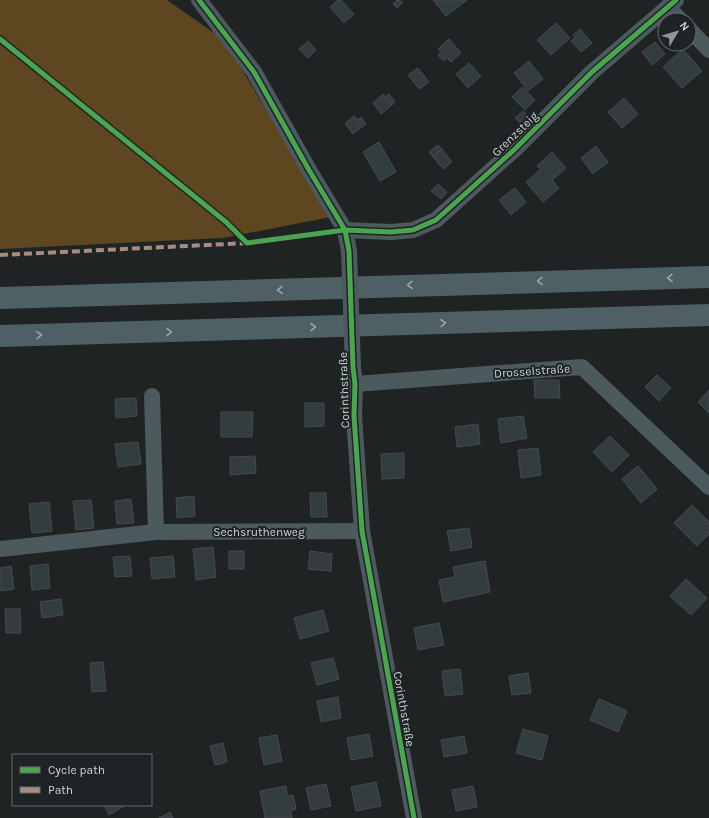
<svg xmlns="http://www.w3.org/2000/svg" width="709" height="818" viewBox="0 0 709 818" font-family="Karla,sans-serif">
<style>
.forest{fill:#5d4620}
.building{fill:#333d3f;stroke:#484b4b}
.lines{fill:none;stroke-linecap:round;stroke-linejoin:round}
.minor{stroke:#4c5a5d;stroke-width:16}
.motorway{stroke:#4e6064;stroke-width:22}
.minor-bridge{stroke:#4c5a5d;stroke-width:16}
.quiet{stroke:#a88b81;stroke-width:4;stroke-dasharray:8 4;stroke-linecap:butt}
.cycleway-casing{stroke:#1e2425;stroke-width:8}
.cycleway{stroke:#4ca352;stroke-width:5}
.oneway{stroke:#9ca5a7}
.labels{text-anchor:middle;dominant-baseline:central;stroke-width:4;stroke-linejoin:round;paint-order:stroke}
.street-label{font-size:12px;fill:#d0d3d4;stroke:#1e2425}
</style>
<rect width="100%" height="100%" fill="#1f2324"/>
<path class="forest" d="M 0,0 L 167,0 L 224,40 L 331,217 L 223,238 L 0,249 Z"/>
<g class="building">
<path d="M 338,0 L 341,0 L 354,14 L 344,23 L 330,7 Z"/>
<path d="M 397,0 L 403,2 L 397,8 L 393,4 Z"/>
<path d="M 433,0 L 467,0 L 446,16 Z"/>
<path d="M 556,23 L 570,38 L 551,55 L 537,40 Z"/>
<path d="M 580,29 L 592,43 L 581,52 L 571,41 L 575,37 L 573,35 Z"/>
<path d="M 449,39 L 461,53 L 451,62 L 447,58 L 443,61 L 438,55 L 441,52 L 438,49 Z"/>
<path d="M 308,41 L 316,50 L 308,58 L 299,49 Z"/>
<path d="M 655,42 L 665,54 L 652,65 L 642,52 Z"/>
<path d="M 683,49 L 702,71 L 682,88 L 663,67 Z"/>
<path d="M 529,61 L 543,79 L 528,91 L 514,73 Z"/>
<path d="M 469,63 L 481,76 L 468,88 L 456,74 Z"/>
<path d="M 418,68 L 429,82 L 419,89 L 408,75 Z"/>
<path d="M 522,87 L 535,100 L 525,110 L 512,97 Z"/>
<path d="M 383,94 L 392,105 L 381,114 L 373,103 Z"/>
<path d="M 389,94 L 395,102 L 392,105 L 385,97 Z"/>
<path d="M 624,98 L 638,114 L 622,128 L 608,112 Z"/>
<path d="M 523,111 L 528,116 L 520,123 L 515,118 Z"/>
<path d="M 354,116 L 362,127 L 353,134 L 345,123 Z"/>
<path d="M 361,117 L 366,124 L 362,127 L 357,120 Z"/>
<path d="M 379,142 L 396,172 L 380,181 L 363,152 Z"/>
<path d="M 438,145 L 442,149 L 433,157 L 429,152 Z"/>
<path d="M 596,146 L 608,162 L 593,174 L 581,158 Z"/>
<path d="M 442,149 L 452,162 L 443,169 L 433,157 Z"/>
<path d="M 552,152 L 566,168 L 552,180 L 559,188 L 543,202 L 526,182 L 541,169 L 537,166 Z"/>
<path d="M 438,184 L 447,192 L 441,199 L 431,191 Z"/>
<path d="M 515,188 L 526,202 L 511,215 L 499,200 Z"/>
<path d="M 657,375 L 671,388 L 659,401 L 645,387 Z"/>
<path d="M 534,380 L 559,380 L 560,398 L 535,398 Z"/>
<path d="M 709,390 L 709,413 L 698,402 Z"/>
<path d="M 136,398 L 137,416 L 116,418 L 115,399 Z"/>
<path d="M 305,403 L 324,403 L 324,426 L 305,427 Z"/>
<path d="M 221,412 L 253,412 L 252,437 L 221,437 Z"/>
<path d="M 523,416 L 527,438 L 501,443 L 498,419 Z"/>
<path d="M 478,424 L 480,444 L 457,447 L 455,427 Z"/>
<path d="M 610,436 L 629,455 L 612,472 L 593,452 Z"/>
<path d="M 138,442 L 141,464 L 118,467 L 115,444 Z"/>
<path d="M 538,448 L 541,475 L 521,478 L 518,450 Z"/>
<path d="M 404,453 L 404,478 L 382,479 L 381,454 Z"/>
<path d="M 255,456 L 256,473 L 230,475 L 230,457 Z"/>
<path d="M 638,466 L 657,489 L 641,503 L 622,479 Z"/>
<path d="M 310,493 L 326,493 L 327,517 L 311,517 Z"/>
<path d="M 194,496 L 195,516 L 177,518 L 176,498 Z"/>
<path d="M 131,499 L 134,523 L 117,524 L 115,501 Z"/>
<path d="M 91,500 L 94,528 L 76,530 L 73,501 Z"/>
<path d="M 49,502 L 52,531 L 32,533 L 29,504 Z"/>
<path d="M 692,505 L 709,522 L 709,534 L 697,546 L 674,523 Z"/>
<path d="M 469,528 L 472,547 L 451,551 L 447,531 Z"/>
<path d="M 213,547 L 216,577 L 196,580 L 193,549 Z"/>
<rect x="229" y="551" width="15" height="18"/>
<path d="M 310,551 L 332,554 L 331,571 L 308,569 Z"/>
<path d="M 130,556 L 132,576 L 115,577 L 113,557 Z"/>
<path d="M 173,556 L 175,577 L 152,579 L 150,558 Z"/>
<path d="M 485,561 L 490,592 L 443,602 L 439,580 L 455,577 L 453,567 Z"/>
<path d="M 48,564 L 50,588 L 32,590 L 30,566 Z"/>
<path d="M 11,566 L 14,589 L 0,591 L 0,568 Z"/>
<path d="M 686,579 L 707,598 L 691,615 L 670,596 Z"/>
<path d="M 61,599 L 63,615 L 42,618 L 40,602 Z"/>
<path d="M 5,609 L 20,609 L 21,633 L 6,633 Z"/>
<path d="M 323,610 L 329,631 L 300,639 L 294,618 Z"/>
<path d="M 439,623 L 444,645 L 418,650 L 414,628 Z"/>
<path d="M 333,658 L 339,679 L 317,685 L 311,663 Z"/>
<path d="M 103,662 L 106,691 L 92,692 L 90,663 Z"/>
<path d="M 460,669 L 463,694 L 445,696 L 442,671 Z"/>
<path d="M 528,673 L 531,693 L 512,695 L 509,676 Z"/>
<path d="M 338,697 L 341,718 L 321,722 L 317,701 Z"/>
<path d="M 599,699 L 627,711 L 618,732 L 590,720 Z"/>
<path d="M 523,729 L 548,736 L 542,760 L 516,753 Z"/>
<path d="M 369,734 L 373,756 L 351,760 L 347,738 Z"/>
<path d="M 277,735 L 282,761 L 264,765 L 259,738 Z"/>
<path d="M 464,736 L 467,753 L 444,757 L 441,740 Z"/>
<path d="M 223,743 L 227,762 L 215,765 L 210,746 Z"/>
<path d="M 376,782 L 381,806 L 356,811 L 351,787 Z"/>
<path d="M 326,784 L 331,806 L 311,810 L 306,788 Z"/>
<path d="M 286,786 L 287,796 L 293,795 L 296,809 L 291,810 L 292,818 L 265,818 L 260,791 Z"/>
<path d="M 473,786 L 477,807 L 456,811 L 452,790 Z"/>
<path d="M 104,805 L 124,805 L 124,806 L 109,815 Z"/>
<path d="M 170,812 L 173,818 L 159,818 Z"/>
</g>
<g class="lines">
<g class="minor">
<path d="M 199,0 L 254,72 L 309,170 L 345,230 L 349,251"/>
<path d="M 668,7 L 680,20"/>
<path d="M 689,29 L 709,50"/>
<path d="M 345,230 L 391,232 L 413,230 L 436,220 L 515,149 L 592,72 L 676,0"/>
<path d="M 353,367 L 355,384 L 354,416 L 362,531 L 414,818"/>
<path d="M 355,384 L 582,367 L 709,487"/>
<path d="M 152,396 L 156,532"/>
<path d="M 0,549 L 156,532 L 362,531"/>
</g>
<g class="motorway">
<path d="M 0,298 L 709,277"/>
<path d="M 0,336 L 709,315"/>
</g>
<path class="minor-bridge" d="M 349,251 L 353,367"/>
<path class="quiet" d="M 0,255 L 248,243"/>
<g class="cycleway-casing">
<g id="cycleway">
<path d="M 199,0 L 254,72 L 309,170 L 345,230 L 349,251 L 353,367 L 355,384 L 354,416 L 362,531 L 414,818"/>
<path d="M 0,39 L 226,222 L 247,243 L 345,230 L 391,232 L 413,230 L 436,220 L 515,149 L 592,72 L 676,0"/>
</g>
</g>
<use href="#cycleway" class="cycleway"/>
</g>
<defs><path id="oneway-chevron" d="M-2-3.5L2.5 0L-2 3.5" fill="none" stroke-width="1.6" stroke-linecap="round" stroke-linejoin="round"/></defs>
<g class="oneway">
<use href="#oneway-chevron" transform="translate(670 278) rotate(179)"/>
<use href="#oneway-chevron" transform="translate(540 281) rotate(179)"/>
<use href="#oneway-chevron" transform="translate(410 285) rotate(178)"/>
<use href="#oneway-chevron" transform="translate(280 290) rotate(178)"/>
<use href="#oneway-chevron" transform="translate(443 323) rotate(-2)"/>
<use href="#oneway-chevron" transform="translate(313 327) rotate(-2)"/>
<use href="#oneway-chevron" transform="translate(169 332) rotate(-2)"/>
<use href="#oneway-chevron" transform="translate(39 335) rotate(-1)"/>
</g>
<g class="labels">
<g class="street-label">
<text transform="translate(515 134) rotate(-44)">Grenzsteig</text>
<text transform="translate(532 371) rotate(-4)">Drosselstraße</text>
<text transform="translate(344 390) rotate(-92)">Corinthstraße</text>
<text x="259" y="532">Sechsruthenweg</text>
<text transform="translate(404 709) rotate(80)">Corinthstraße</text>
</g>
</g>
<rect x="12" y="754" width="140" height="52" fill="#1e2425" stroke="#656a6b"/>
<rect x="20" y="767" width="20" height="6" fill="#4ca352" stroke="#656a6b"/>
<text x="48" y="774" font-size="12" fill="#d0d3d4">Cycle path</text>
<rect x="20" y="787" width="20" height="6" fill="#a88b81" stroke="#656a6b"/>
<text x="48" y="794" font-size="12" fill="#d0d3d4">Path</text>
<g transform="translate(677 32) rotate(52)"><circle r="19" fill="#1e2425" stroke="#656a6b"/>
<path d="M0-3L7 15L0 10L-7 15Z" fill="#929596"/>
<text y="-6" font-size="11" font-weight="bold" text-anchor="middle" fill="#d0d3d4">N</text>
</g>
</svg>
